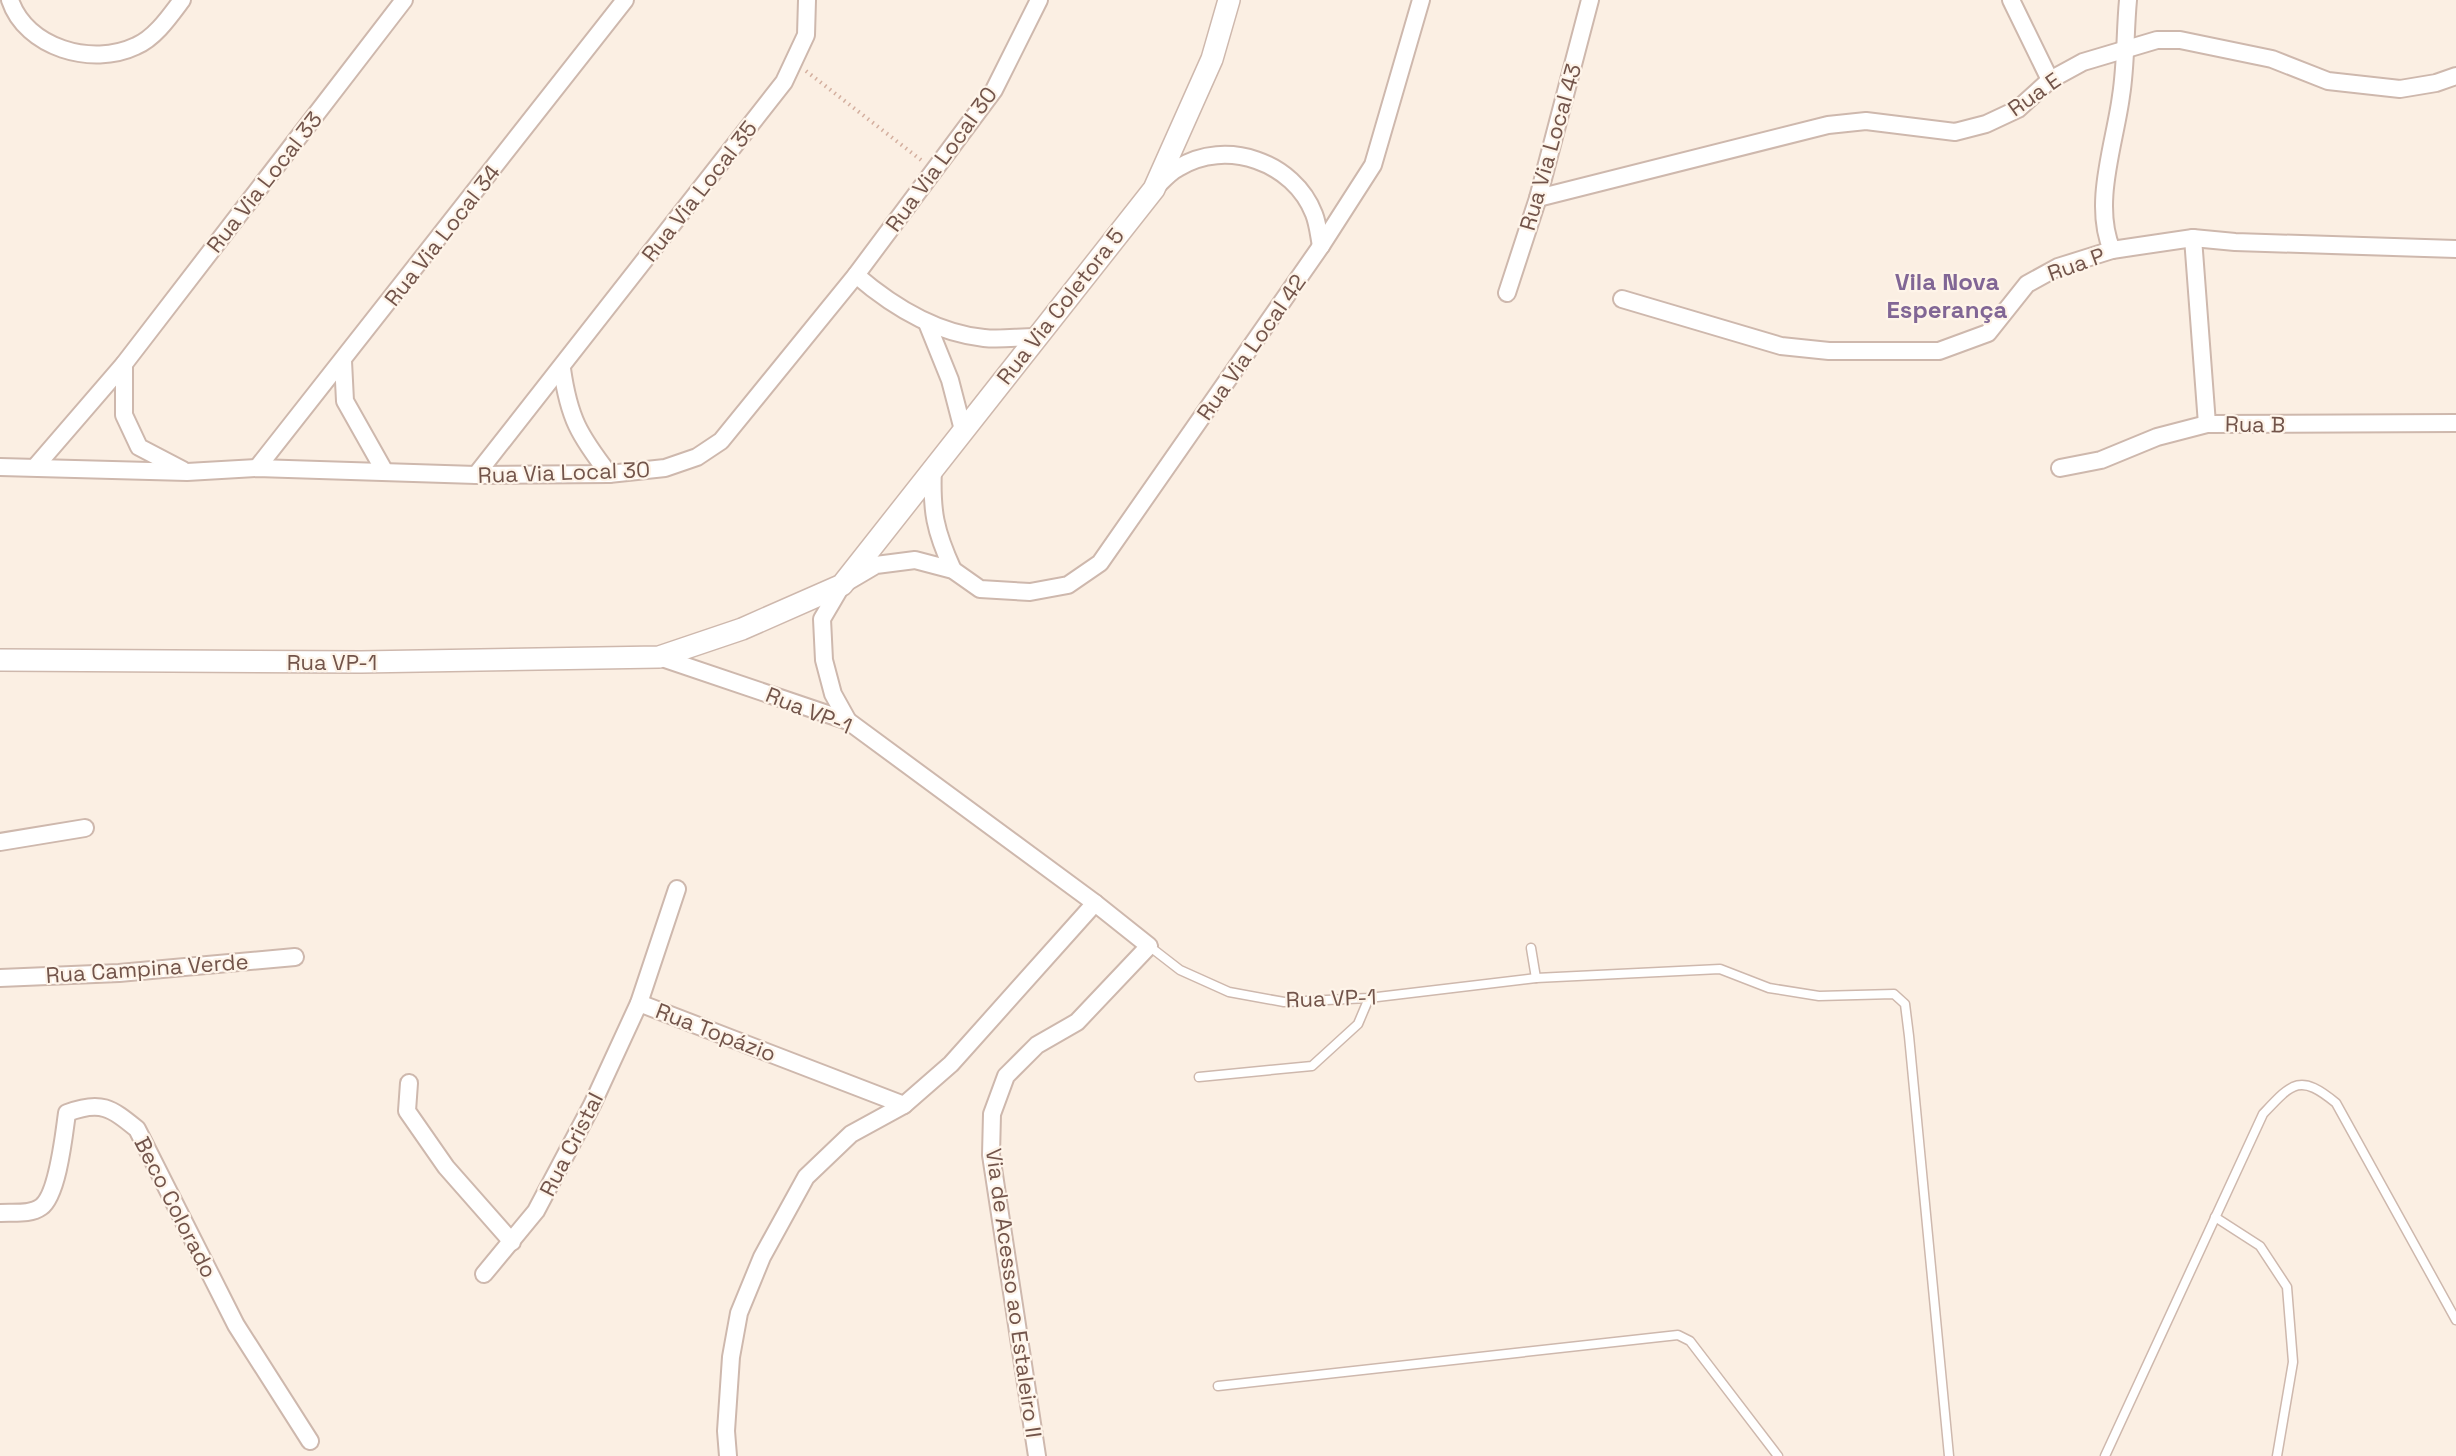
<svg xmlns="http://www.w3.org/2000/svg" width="2456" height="1456" viewBox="0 0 2456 1456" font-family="'Space Grotesk',sans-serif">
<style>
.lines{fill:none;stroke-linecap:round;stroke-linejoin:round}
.service-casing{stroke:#ceb8ad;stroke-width:11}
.minor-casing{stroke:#ceb8ad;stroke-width:20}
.tertiary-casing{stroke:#ceb8ad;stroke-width:24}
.path{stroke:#d4af9f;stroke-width:4;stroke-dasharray:1.5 4.5;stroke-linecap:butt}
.service{stroke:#fff;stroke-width:8}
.minor{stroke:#fff;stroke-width:16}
.tertiary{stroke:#fff;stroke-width:21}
.labels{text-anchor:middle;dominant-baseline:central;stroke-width:4.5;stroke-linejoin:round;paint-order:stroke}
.street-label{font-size:22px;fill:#72544a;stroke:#fef4e9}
.neighbourhood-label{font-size:24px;font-weight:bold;fill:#816695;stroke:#fef4e9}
</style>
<rect width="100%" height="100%" fill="#fbefe3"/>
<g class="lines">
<g class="service-casing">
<g id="service">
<path d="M 1149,946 L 1180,970 L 1229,992 L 1284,1002 L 1369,998 L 1536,978 L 1720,969 L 1769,988 L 1819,996 L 1894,994 L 1905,1004 L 1909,1036 L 1949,1456"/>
<path d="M 1531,948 L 1536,978"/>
<path d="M 1199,1077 L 1312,1066 L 1358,1024 L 1369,998"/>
<path d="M 2215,1217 L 2260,1246 L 2287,1287 L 2293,1362 L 2277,1456"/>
<path d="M 1218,1386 L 1678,1335 L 1690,1341 L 1778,1456"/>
<path d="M 2105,1456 L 2263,1114 C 2292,1083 2300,1073 2336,1103 L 2456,1320"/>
</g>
</g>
<g class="minor-casing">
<g id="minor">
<path d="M 10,0 C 26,48 92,67 136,46 C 155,38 170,16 182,0"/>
<path d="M 2011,0 L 2050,80"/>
<path d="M 1157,186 C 1163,180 1170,172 1178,168 C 1226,138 1294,162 1314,214 C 1318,224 1319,236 1321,246"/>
<path d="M 1538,198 L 1828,125 L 1866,121 L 1955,132 L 1986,124 L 2018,109 L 2050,80 L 2083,62 L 2157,40 L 2180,40 L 2272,59 L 2328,81 L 2400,89 L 2436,83 L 2456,76"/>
<path d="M 2193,238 L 2207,424"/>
<path d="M 2112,250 C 2092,204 2115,143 2121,96 C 2126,65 2125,32 2128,0"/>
<path d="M 856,275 C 892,306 935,333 984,338 C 1000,340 1018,337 1035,337"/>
<path d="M 1507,293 L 1538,198 L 1590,0"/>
<path d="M 1622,299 L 1781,346 L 1829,351 L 1939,351 L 1988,333 L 2027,284 L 2058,267 L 2112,250 L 2193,238 L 2235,242 L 2456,249"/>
<path d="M 927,323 L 950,380 L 963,430"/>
<path d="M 343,361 L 345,401 L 385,472"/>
<path d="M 124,364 L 124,415 L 139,447 L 183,470"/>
<path d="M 562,369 C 569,418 579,435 609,474"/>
<path d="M 36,466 L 124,364 L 404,0"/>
<path d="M 0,467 L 187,472 L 257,468 L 476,475 L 609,474 L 665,468 L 697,457 L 721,441 L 856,275 L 994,90 L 1039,0"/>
<path d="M 933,467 C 931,511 935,531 953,570"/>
<path d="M 257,468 L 625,0"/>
<path d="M 2060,468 L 2101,460 L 2157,437 L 2207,424 L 2456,423"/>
<path d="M 476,475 L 784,82 L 806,35 L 807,0"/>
<path d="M 659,657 L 848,721 L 1095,903 L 1149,946 L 1077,1022 L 1037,1045 L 1006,1076 L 992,1114 L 991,1155 L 1037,1456"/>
<path d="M 848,721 L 833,694 L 824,660 L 822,619 L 842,585 L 876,565 L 915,560 L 953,570 L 980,589 L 1030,592 L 1068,585 L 1100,563 L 1321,246 L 1373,165 L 1421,0"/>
<path d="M 0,842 L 85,828"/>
<path d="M 0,978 L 119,973 L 295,957"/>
<path d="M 639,1003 L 904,1105"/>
<path d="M 409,1083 L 407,1111 L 446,1167 L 512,1242"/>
<path d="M 0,1213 C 13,1212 30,1215 41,1207 C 58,1195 64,1134 67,1113 C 101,1100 111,1108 137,1129 L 236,1325 L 310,1441"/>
<path d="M 484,1274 L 536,1211 L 592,1105 L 639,1003 L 677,889"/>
<path d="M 728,1456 L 726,1431 L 731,1357 L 739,1313 L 762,1257 L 806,1177 L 851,1134 L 904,1105 L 951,1064 L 1095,903"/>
</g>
</g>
<g class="tertiary-casing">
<path id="tertiary" d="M 0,660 L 361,662 L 659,657 L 742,629 L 842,585 L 1154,189 L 1212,59 L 1229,0"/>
</g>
<path class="path" d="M 806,71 L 921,160"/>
<use href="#service" class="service"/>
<use href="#minor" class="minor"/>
<use href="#tertiary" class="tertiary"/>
</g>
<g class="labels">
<g class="street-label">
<text transform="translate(2034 94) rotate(-35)">Rua E</text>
<text transform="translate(1550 147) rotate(-74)">Rua Via Local 43</text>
<text transform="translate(941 159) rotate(-54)">Rua Via Local 30</text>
<text transform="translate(264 182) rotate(-52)">Rua Via Local 33</text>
<text transform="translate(699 191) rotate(-52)">Rua Via Local 35</text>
<text transform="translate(442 235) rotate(-52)">Rua Via Local 34</text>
<text transform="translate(2076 264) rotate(-20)">Rua P</text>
<text transform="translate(1060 306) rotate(-52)">Rua Via Coletora 5</text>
<text transform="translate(1251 347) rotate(-55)">Rua Via Local 42</text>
<text transform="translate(2255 424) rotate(1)">Rua B</text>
<text transform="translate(564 472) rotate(-2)">Rua Via Local 30</text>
<text x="332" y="662">Rua VP-1</text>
<text transform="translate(809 710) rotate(22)">Rua VP-1</text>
<text transform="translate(147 968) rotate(-4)">Rua Campina Verde</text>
<text transform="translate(1331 998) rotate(-2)">Rua VP-1</text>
<text transform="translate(716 1032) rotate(21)">Rua Topázio</text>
<text transform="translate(571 1144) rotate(-63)">Rua Cristal</text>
<text transform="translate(176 1207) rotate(63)">Beco Colorado</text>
<text transform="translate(1014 1293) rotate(82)">Via de Acesso ao Estaleiro II</text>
</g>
<g class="neighbourhood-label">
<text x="1947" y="281">Vila Nova<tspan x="1947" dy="28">Esperança</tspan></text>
</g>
</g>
</svg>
